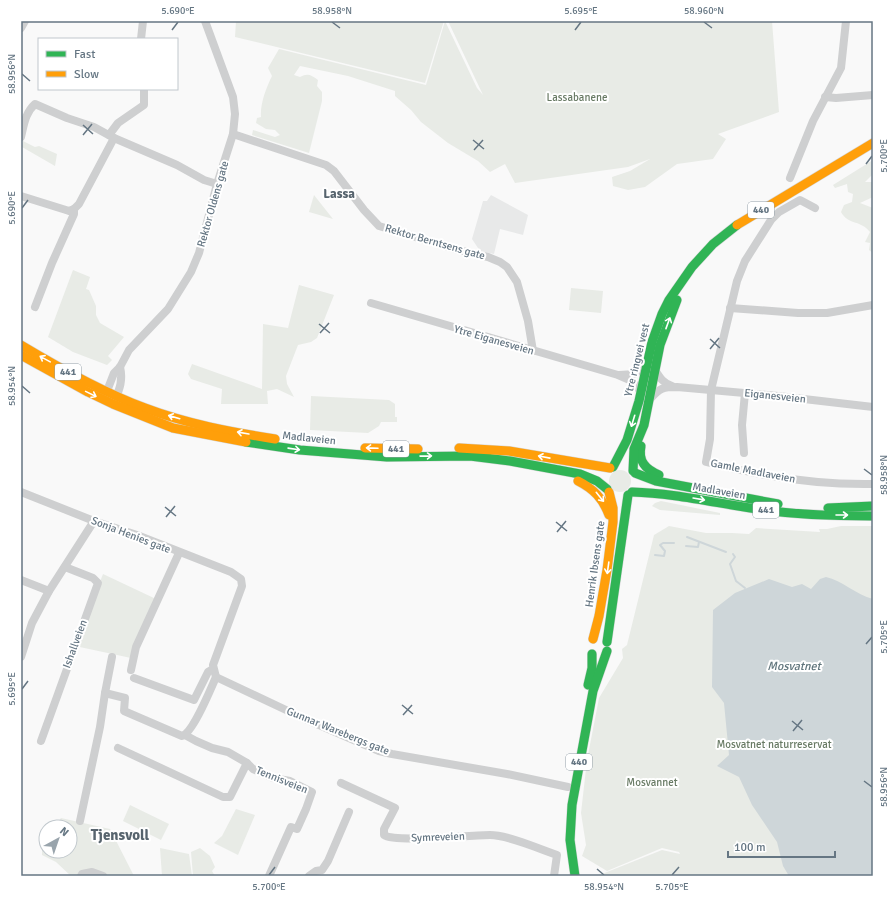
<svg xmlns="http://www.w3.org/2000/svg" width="894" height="897" viewBox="0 0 894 897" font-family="Signika,sans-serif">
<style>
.built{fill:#e8e9e9}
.green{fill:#e8ebe6}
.water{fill:#ced6d9}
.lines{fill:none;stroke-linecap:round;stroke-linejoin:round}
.stream{stroke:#ced6d9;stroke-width:2}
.fast-casing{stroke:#d5d6d7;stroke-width:10}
.slow-casing{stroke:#d5d6d7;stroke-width:10}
.street{stroke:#cecfd0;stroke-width:8}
.fast{stroke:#30b455;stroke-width:9}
.slow{stroke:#ff9f0a;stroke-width:9}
.oneway{stroke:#fff}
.ticks{fill:none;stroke:#657683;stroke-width:1.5}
.labels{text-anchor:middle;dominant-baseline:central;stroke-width:4;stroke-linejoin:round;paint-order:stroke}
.shield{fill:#fff;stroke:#939fa8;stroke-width:1}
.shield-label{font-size:10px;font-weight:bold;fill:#657683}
.park-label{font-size:11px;fill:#687a64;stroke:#fff}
.street-label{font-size:11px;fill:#657683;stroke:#fff}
.water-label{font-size:12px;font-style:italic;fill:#60757c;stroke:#fff}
.quarter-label{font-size:13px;font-weight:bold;fill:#57646e;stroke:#fff}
.district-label{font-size:15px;font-weight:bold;fill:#57646e;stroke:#fff}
.neatline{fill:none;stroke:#657683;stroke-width:1.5}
.ticks-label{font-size:10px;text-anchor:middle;fill:#657683}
</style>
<rect width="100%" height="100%" fill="#f9f9f9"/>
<path class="built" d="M 491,195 L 528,215 L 523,235 L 500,229 L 494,254 L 480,251 L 472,239 L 483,201 L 487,201 Z"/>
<g class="green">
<path d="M 236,21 L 444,21 L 425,83 L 235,37 Z"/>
<path d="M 445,21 L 477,88 L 483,95 L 448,21 L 772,21 L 779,112 L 718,134 L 726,139 L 713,159 L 677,164 L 645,187 L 628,190 L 613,186 L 612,177 L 630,171 L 650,159 L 628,167 L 515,183 L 505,164 L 490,172 L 478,161 L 448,143 L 421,122 L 411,110 L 395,96 L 395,91 L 348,76 L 300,66 L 294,75 L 300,77 C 308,73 311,75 318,80 L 317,86 L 322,92 L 322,101 L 309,153 L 252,135 L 253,130 L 275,137 L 280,135 L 275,130 L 266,129 L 256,123 L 257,118 L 261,117 C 260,104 266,88 272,76 L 268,68 L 279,49 L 426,85 Z"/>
<path d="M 23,141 L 35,147 L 39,146 L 57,154 L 55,166 L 22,147 Z"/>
<path d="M 873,160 L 873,174 L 865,182 L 873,182 L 873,197 L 860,203 L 873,208 L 873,253 L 869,250 L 870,243 L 865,242 L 870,232 C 861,220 848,225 841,212 L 844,205 L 852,202 L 853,194 L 848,192 L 847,184 L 835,188 L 833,185 Z"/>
<path d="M 314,195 L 333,219 L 309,212 Z"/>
<path d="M 73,270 L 90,277 L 86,289 L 89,290 L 96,306 L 96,315 L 100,323 L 124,337 L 108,356 L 112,360 L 107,365 L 73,352 L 48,337 Z"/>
<path d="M 299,285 L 334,295 L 317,338 L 311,342 L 298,345 L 286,376 L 287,384 L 294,397 L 277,389 L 267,391 L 268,404 L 221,404 L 222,389 L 191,379 L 188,374 L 192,364 L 262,389 L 263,324 L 288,328 Z"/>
<path d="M 571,288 L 603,291 L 601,313 L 569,310 Z"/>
<path d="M 311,396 L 389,400 L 395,404 L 395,417 L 397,417 L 397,422 L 381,422 L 379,426 L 368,433 L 310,430 Z"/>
<circle cx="620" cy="481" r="11"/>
<path d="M 661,501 L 720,513 L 720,515 L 660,510 L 652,506 L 655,503 Z"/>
<path d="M 669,526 L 706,533 L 732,533 L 749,534 L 756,528 L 820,532 L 819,529 L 827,529 L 841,526 L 873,526 L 873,876 L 597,876 L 662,850 L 680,854 L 679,852 L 662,848 L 607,871 L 582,856 L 586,845 L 581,813 L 587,760 L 599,698 L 623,658 L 622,649 L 627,645 L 654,535 Z"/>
<path d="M 103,574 L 156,599 L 131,658 L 75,646 Z"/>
<path d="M 130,805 L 169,824 L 161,840 L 123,821 Z"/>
<path d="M 236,809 L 255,815 L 238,855 L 214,843 L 222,836 Z"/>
<path d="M 61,818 L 110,829 L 134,876 L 71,876 L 56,862 L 42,855 L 42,844 L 46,838 L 46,851 L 70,851 L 70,827 L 54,827 Z"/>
<path d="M 160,848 L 189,854 L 192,876 L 162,876 Z"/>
<path d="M 200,848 L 210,856 L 215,867 L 212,871 L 215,876 L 193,876 L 191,852 Z"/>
</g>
<path class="water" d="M 826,577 C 842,580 856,595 873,599 L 873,876 L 789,876 L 783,866 L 777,842 L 752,805 L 739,777 L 717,766 L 729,755 L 724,703 L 712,687 L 713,610 L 735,593 L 769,579 L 792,587 L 802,584 L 811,589 L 820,579 Z"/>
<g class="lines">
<g class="stream">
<path d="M 687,537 L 726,552"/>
<path d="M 686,546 L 698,547 L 699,542"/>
<path d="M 733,554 L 735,557 L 730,564 L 736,581 L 745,588"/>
<path d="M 655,555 L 664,556 L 665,551 L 660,545 L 663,543 L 674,543"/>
</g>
<g class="fast-casing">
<g id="fast">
<path d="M 246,442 L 300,450 L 387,457 L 470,456 L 510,461 L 580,474 L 597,481 L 607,489"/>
<path d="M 641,446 C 638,461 645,469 659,475"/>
<path d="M 613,467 L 627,440 L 639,401 L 652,342 L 662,314 L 669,300 L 692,267 L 713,244 L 737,225"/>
<path d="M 633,471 L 634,449 L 644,425 L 660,345 L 677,300"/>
<path d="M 635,473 L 656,481 L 778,504"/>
<path d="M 632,492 C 674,493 715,503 757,509 C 795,515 834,516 873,516"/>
<path d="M 828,508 L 873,506"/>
<path d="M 607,642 L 628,495"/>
<path d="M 588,685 L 592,668 L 592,654"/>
<path d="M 575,876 L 570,840 L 572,805 L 593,691 L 607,651"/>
</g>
</g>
<g class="slow-casing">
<g id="slow">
<path d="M 737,225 L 873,143"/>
<path d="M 21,345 C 61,369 102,392 145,408 C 187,424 231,432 275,439"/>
<path d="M 21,355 L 88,392 L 113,404 L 173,428 L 246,442"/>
<path d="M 365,448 L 418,449"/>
<path d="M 459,448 L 509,451 L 610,468"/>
<path d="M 578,481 C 594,489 603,499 609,515"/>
<path d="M 593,639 L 599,616 L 607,570 L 613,522 L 613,508 L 609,492"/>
</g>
</g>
<g class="street">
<path d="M 21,28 L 25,21"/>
<path d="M 141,39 L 143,21"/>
<path d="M 825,97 L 836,98 L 873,95"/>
<path d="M 233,134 L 326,165 L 334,171 L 364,210 L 379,226 L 458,250 L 488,257 L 500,262 L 507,267 L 517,282 L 528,321 L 533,351"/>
<path d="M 109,135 L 118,123 L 144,105 L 144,89"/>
<path d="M 21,137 C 24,125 25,113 35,104 L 67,118 L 94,127 L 114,138 L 177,165 L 204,180 L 217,184"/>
<path d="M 790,178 L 813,121 L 841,68 L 846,21"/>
<path d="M 21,196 L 66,210 L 69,211 L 74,209"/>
<path d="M 815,208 L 800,200 L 779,212 L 771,220 L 745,261 L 737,281 L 711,390 L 710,439 L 706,462 C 760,476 817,485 873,484"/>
<path d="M 371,303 L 618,375 L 632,381 L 641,392"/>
<path d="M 35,307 L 52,263 L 74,214 L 74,209 L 79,204 L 114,138"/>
<path d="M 730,308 L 798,313 L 827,313 L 873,305"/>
<path d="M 655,370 C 660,378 663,383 672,386"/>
<path d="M 619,375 L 635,374 L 647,364"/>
<path d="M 110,396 L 107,391 L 114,373 L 120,367 L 129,350 L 168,309 L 191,272 L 199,253 L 217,184 L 233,134 L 235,114 L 233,97 L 205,21"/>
<path d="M 651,398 C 660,388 663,387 677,387 L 778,396 L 873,407"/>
<path d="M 115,400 C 120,388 123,380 120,367"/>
<path d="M 744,453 L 742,425 L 745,393"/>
<path d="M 21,492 L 94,521 L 137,535 L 231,572 L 241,579 L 242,586 L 213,665 L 216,677 L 303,718 L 379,751 L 392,754 L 507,774 L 568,787"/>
<path d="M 21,580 L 49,591"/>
<path d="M 21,657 L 32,623 L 49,591 L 94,521"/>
<path d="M 131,670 L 136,647 L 179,553"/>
<path d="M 134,678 L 194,700 L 208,672 L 213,669"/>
<path d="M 105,693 L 125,698 L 124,711 L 182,736 C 193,733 211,688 216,677"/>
<path d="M 185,735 L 196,741 L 212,748 L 228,752 L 247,763 L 253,769 L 273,778 L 290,781 L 312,792 L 306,809 L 297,829 L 291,827 L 269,876"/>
<path d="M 41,741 L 98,583 L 93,578 L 65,567"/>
<path d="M 118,748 L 223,797 L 230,797 L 247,763"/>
<path d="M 341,783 L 395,808 L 384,829 L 384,835 C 395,843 471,835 490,835 C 508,835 540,849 557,855 L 554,876"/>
<path d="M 80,821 L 100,727 L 105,693 L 112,657"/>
<path d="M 81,876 L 82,874 L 92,872 L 103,876"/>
<path d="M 309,876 L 316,871 L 322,870 L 328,861 L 349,812"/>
</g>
<use href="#fast" class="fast"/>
<use href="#slow" class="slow"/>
</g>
<defs><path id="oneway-shaft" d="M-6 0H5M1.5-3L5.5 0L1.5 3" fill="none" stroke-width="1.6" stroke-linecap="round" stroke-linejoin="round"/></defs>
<g class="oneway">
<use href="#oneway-shaft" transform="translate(668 323) rotate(-70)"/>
<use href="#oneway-shaft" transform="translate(45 359) rotate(-151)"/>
<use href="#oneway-shaft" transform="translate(91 394) rotate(26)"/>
<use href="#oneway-shaft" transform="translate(174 417) rotate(-164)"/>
<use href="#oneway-shaft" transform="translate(633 421) rotate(107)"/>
<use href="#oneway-shaft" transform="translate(243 433) rotate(-170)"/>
<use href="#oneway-shaft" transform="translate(372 448) rotate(-178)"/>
<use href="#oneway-shaft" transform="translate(294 449) rotate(8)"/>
<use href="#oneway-shaft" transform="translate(426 456) rotate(-1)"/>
<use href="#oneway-shaft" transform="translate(544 457) rotate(-169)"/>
<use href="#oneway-shaft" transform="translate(600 497) rotate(51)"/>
<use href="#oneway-shaft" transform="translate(699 499) rotate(10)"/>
<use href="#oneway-shaft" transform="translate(842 515)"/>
<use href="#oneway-shaft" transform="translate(608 568) rotate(98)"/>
</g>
<path class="ticks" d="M 332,22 L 340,28M 704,22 L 712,28M 172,30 L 178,22M 575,30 L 581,22M 22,74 L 30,81M 83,125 L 93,134M 83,135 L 92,124M 473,140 L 484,149M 474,150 L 483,140M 866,164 L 872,156M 22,208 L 28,200M 319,324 L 330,333M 320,333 L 329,323M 710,339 L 720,348M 710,349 L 719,338M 22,386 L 30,393M 864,469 L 872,475M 165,507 L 176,516M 166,517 L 175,506M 556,522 L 567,531M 557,532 L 566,521M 866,644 L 872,637M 22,689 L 28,681M 402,705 L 413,714M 403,715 L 412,705M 792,721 L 803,730M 793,731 L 802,720M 864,781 L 872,787M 597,869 L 604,875M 269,875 L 275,867M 672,875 L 679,867"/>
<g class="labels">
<g class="shield">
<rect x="748" y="202" width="26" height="16" rx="3"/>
<rect x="55" y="364" width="26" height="16" rx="3"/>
<rect x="383" y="441" width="26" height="16" rx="3"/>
<rect x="753" y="502" width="26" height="16" rx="3"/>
<rect x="566" y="754" width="26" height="16" rx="3"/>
</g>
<g class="shield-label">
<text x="761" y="210">440</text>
<text x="68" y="372">441</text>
<text x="396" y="449">441</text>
<text x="766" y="510">441</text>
<text x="579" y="762">440</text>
</g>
<g class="park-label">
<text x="577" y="97">Lassabanene</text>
<text x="774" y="744">Mosvatnet naturreservat</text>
<text x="652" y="782">Mosvannet</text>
</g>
<g class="street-label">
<text transform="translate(213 204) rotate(-74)">Rektor Oldens gate</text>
<text transform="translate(435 242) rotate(16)">Rektor Berntsens gate</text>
<text transform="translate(494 340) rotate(16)">Ytre Eiganesveien</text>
<text transform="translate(637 360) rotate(-76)">Ytre ringvei vest</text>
<text transform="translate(775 396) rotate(6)">Eiganesveien</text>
<text transform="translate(309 438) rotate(6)">Madlaveien</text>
<text transform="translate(753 471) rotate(11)">Gamle Madlaveien</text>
<text transform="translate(719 491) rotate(10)">Madlaveien</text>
<text transform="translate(131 535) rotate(21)">Sonja Henies gate</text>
<text transform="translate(595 564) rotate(-82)">Henrik Ibsens gate</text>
<text transform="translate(75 644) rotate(-70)">Ishallveien</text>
<text transform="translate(338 731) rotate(22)">Gunnar Warebergs gate</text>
<text transform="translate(282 780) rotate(22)">Tennisveien</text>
<text transform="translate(438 837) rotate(-2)">Symreveien</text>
</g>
<g class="water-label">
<text x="794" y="666">Mosvatnet</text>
</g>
<g class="quarter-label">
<text x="339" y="194">Lassa</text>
</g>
<g class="district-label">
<text x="120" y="835">Tjensvoll</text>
</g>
</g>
<rect width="894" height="897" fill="none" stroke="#ffffff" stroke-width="44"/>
<rect x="38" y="38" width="140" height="52" fill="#ffffff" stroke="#c1c8cd"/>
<rect x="46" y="51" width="20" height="6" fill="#30b455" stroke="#c1c8cd"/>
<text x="74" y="58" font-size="12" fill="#657683">Fast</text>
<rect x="46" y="71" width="20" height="6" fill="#ff9f0a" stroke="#c1c8cd"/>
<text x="74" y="78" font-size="12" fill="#657683">Slow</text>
<g transform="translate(58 839) rotate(40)"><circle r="19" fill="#ffffff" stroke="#c1c8cd"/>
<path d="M0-3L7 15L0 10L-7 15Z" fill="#99a4ac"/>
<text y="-6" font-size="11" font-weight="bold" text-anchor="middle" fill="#657683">N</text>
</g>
<path d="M728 851v6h107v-6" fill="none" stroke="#657683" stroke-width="2"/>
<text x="734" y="851" font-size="12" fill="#657683" stroke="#ffffff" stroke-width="3" paint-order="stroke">100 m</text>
<rect x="22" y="22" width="850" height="853" class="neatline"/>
<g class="ticks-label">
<text x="178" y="14">5.690°E</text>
<text x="332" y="14">58.958°N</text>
<text x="581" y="14">5.695°E</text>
<text x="704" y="14">58.960°N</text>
<text transform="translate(11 74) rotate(-90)" y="4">58.956°N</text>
<text transform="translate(883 156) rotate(-90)" y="4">5.700°E</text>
<text transform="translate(11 208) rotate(-90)" y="4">5.690°E</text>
<text transform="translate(11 386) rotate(-90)" y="4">58.954°N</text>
<text transform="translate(883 475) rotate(-90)" y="4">58.958°N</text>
<text transform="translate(883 637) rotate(-90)" y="4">5.705°E</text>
<text transform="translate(11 689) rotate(-90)" y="4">5.695°E</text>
<text transform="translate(883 787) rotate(-90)" y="4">58.956°N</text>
<text x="269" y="890">5.700°E</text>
<text x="604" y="890">58.954°N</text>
<text x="672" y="890">5.705°E</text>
</g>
</svg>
